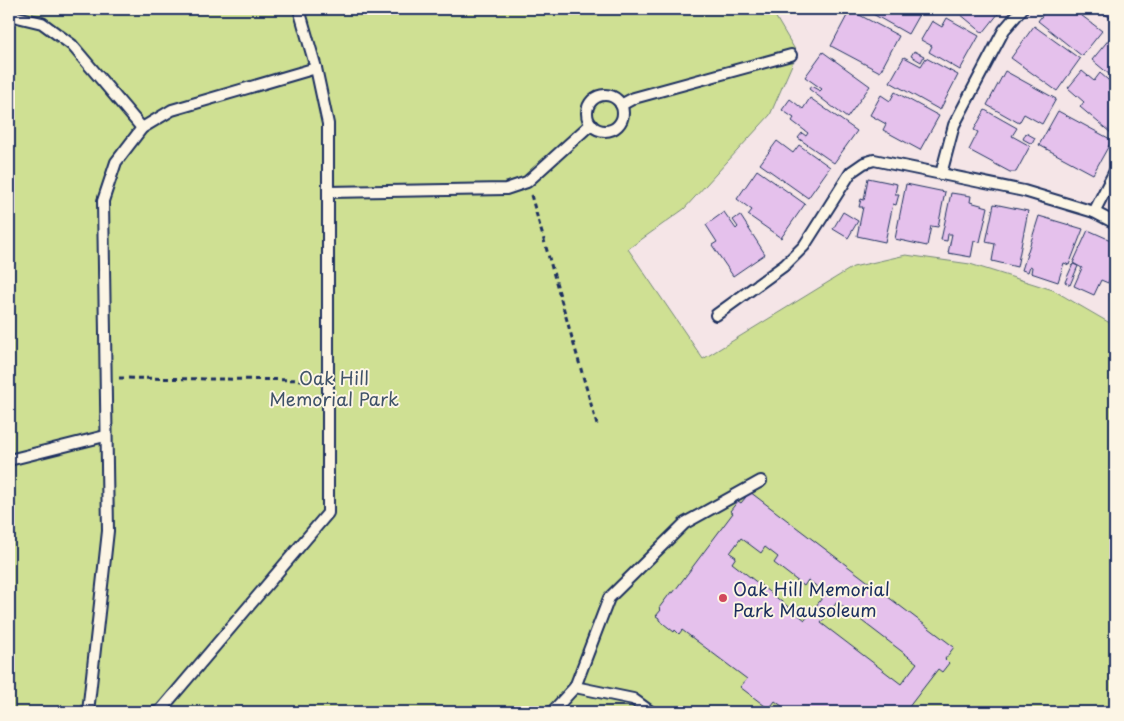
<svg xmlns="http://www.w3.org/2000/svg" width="1124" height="721" viewBox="0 0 1124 721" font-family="'Playpen Sans',sans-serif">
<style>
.green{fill:#cfe093;stroke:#758878}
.building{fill:#e5c1ec;stroke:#1b2f5e;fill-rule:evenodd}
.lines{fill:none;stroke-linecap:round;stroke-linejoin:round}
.lane-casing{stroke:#1b2f5e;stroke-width:14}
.path{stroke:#1b2f5e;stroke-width:3;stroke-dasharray:5 4;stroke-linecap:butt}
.lane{stroke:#fcf5e5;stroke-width:10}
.poi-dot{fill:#d1495b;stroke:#fcf5e5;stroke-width:2}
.labels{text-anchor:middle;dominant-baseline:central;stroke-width:4;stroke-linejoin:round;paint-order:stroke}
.park-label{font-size:18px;fill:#3f5269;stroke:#fcf5e5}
.poi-label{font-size:18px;fill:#1b2f5e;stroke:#fcf5e5;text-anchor:start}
</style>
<rect width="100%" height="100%" fill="#f5e5e7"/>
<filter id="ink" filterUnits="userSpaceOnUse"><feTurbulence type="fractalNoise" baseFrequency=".02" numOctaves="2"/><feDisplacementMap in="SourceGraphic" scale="10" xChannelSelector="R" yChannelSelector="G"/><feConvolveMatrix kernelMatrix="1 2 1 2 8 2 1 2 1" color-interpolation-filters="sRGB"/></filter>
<g filter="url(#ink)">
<path class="green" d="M 9,9 L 771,9 L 797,53 L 770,115 L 684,209 L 628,249 L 703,359 L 853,267 L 906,255 L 970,264 L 1053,290 L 1115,326 L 1115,712 L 9,712 Z"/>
<g class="building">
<path d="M 864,9 L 922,9 L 908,34 Z"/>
<path d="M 954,9 L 1002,9 L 983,33 Z"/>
<path d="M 1047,9 L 1073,9 L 1102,31 L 1082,56 L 1038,21 Z"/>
<path d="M 1098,9 L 1115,9 L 1115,17 L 1113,20 Z"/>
<path d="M 850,10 L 899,36 L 880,72 L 831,46 Z"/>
<path d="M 947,18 L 979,36 L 960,70 L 929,52 L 932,46 L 921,40 L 932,21 L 942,27 Z"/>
<path d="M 1034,26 L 1080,59 L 1057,91 L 1011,58 Z"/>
<path d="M 1115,32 L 1115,79 L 1092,60 Z"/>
<path d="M 914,51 L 924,56 L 921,62 L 911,56 Z"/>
<path d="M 823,52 L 870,86 L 847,118 L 809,89 L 811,86 L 820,91 L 822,89 L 805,77 Z"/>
<path d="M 904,57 L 921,66 L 926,58 L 958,75 L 940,110 L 890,82 Z"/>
<path d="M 1005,71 L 1056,99 L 1042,124 L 1024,114 L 1019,123 L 987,105 Z"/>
<path d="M 1082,71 L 1094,81 L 1100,73 L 1115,86 L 1115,128 L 1111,133 L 1080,107 L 1084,102 L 1068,88 Z"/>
<path d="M 895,92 L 939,116 L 920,150 L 883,130 L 886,124 L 870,115 L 881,95 L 890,101 Z"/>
<path d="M 810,98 L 857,131 L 834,163 L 798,138 L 802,133 L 806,136 L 808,133 L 792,121 L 794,118 L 782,110 L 790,99 L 803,109 Z"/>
<path d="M 985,110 L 1017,128 L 1012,136 L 1030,146 L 1016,172 L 1010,172 L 969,150 L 978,132 L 974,130 Z"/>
<path d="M 1058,111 L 1112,140 L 1093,174 L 1039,145 Z"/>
<path d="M 1026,133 L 1035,138 L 1032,144 L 1023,139 Z"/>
<path d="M 777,141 L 793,153 L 799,145 L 830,167 L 808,198 L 760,164 Z"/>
<path d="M 757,170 L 805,204 L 781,238 L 748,215 L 752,210 L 737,199 Z"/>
<path d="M 868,178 L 897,184 L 895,194 L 899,194 L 896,205 L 893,204 L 885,242 L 857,236 L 863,207 L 859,207 L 861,199 L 864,200 Z"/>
<path d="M 906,184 L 945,192 L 938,227 L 931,226 L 927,246 L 895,239 Z"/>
<path d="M 951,193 L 971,196 L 970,202 L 988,207 L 980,242 L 974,241 L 971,257 L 948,253 L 952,234 L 948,234 L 947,241 L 941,240 Z"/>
<path d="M 994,204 L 1028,211 L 1017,267 L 992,261 L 995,244 L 986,242 Z"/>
<path d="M 724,212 L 736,229 L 738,227 L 733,220 L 740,215 L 765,254 L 733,276 L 712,245 L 717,242 L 706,225 Z"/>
<path d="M 843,212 L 858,221 L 848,238 L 833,229 Z"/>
<path d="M 1039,216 L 1083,229 L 1069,265 L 1064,263 L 1058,282 L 1031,273 L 1032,267 L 1030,266 L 1028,272 L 1022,270 Z"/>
<path d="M 1088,230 L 1115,242 L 1115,266 L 1108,283 L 1101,280 L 1094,295 L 1074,286 L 1082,268 L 1073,263 Z"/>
<path d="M 1073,264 L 1078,266 L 1070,285 L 1065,282 Z"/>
<path d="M 750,492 L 954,647 L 945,659 L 949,663 L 942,672 L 938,669 L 905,712 L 790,712 L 775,701 L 769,709 L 740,687 L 747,679 L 682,630 L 679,634 L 675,630 L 674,632 L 659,620 L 659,618 L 656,616 L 661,610 L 659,608 L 671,592 L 673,593 L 733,513 L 730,511 L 738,501 L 741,503 ZM 741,538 L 761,553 L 765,547 L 778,557 L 774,563 L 804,586 L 808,580 L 826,593 L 805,620 L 732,563 L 736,557 L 730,553 ZM 837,602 L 917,663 L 901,684 L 821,623 Z"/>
</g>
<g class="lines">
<g class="lane-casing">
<g id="lane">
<path d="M 9,15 L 42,23 L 72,45 L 142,128"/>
<circle cx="605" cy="113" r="18"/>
<path d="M 621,105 L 634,98 L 791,55"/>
<path d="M 941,174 L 954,125 L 1004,30 L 1022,9"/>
<path d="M 328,192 L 506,189 L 527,182 L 591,124"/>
<path d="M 1094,212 L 1115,171"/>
<path d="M 716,315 L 785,265 L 804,246 L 851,172 L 864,163 L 874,160 L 1024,191 L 1094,212 L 1115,223"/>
<path d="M 9,460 L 105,436"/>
<path d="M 575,687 L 633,699 L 651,712"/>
<path d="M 88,712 L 108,531 L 103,201 L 116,162 L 142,128 L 172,110 L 316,68"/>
<path d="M 155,712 L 160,711 L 328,513 L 328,124 L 316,68 L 299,9"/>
<path d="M 552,712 L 575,687 L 609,598 L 685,523 L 761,481"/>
</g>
</g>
<g class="path">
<path d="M 531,195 L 597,425"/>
<path d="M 119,378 L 315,380"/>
</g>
<use href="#lane" class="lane"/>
</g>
</g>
<circle class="poi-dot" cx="723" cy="598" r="5"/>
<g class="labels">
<g class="park-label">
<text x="334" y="377">Oak Hill<tspan x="334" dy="21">Memorial Park</tspan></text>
</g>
<g class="poi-label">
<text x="733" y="588">Oak Hill Memorial<tspan x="733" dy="21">Park Mausoleum</tspan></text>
</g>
</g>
<rect width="1124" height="721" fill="none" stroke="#fcf5e5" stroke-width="30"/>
<rect x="15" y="15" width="1094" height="691" fill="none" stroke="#1b2f5e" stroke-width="2" filter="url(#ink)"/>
</svg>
